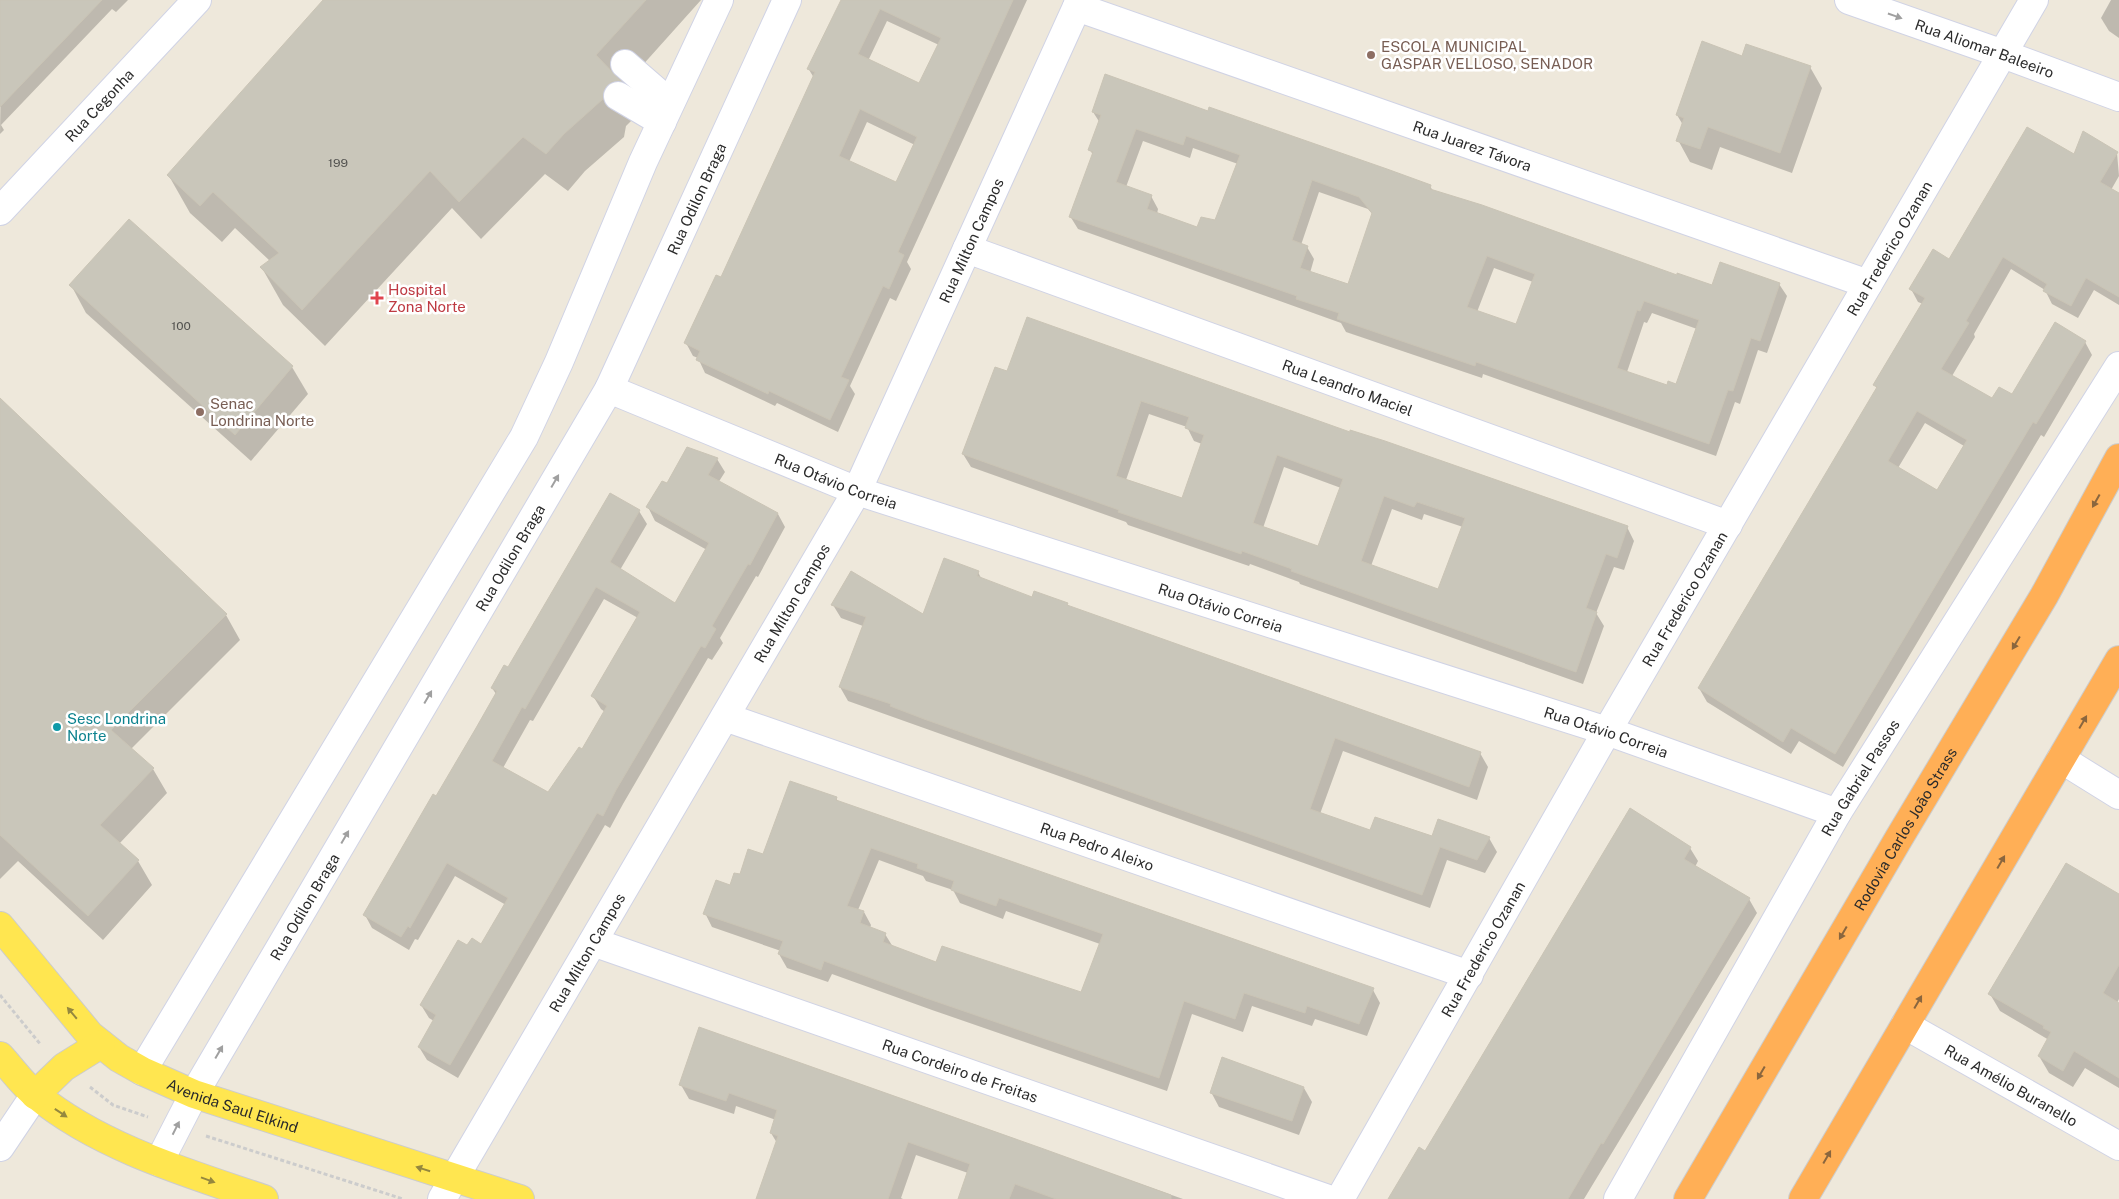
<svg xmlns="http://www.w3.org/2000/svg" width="2119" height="1199" viewBox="0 0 2119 1199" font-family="'Public Sans',sans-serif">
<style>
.shadow{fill:#0003;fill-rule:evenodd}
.building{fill:#c9c6ba;stroke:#cac4b5;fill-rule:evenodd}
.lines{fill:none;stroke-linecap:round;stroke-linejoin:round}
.minor-casing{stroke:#d0d3e5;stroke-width:30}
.major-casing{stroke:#ccc;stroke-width:30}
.highway-casing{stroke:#ccc;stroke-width:30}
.path{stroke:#ccc;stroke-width:3;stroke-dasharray:4 2.5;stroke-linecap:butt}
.minor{stroke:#fff;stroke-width:28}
.major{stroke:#ffe650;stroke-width:28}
.highway{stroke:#ffaf56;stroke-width:28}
.oneway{fill:#a0a0a0}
.oneway2{fill:#8a663e}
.oneway3{fill:#95883e}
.education-dot{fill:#8d6e63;stroke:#fff;stroke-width:2}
.health-dot{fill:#e0444e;stroke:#fff;stroke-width:2}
.culture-dot{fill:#0f9aa8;stroke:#fff;stroke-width:2}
.labels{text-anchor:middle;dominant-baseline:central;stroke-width:5;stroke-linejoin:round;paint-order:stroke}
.number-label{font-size:12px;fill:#52524f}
.education-label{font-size:15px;fill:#785e54;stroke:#fff;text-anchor:start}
.street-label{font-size:15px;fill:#2b2b2b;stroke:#fff}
.health-label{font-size:15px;fill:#be3a42;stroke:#fff;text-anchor:start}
.culture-label{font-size:15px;fill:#0d838f;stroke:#fff;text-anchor:start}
</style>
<rect width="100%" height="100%" fill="#eee8db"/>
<g class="shadow">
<path d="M 2,0 L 128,0 L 116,12 L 112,9 L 1,125 L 4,130 L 0,134 Z"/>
<path d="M 325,0 L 701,0 L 623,87 L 632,120 L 626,126 L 624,137 L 585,171 L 568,191 L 545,174 L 481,239 L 452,208 L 325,346 L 283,305 L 262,268 L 270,261 L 235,228 L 222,242 L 190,213 L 169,176 Z"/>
<path d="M 847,0 L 1027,0 L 907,262 L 911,269 L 896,301 L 890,298 L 850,386 L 855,394 L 838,432 L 777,403 L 775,406 L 705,373 L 698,358 L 693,356 L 686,343 L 722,279 L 814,78 L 808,68 ZM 887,21 L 939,45 L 920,85 L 868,61 ZM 867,122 L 915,145 L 896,184 L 849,162 Z"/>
<path d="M 2111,0 L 2119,0 L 2119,38 L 2109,31 L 2101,18 Z"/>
<path d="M 1743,57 L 1810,67 L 1822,88 L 1792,173 L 1720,147 L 1712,170 L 1690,162 L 1678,140 L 1683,125 L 1677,115 Z"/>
<path d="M 1093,112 L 1209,112 L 1430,186 L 1433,191 L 1677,277 L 1713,287 L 1779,284 L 1787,296 L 1767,353 L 1758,350 L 1740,404 L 1735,402 L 1716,456 L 1483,374 L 1482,378 L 1346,332 L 1341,323 L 1078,229 L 1070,216 L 1093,155 L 1090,150 L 1100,123 ZM 1143,141 L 1190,158 L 1193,148 L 1238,164 L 1216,221 L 1198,228 L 1157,214 L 1158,209 L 1151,196 L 1126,187 ZM 1319,192 L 1368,209 L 1373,215 L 1349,286 L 1310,273 L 1314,259 L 1307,247 L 1301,245 ZM 1494,268 L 1533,282 L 1517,326 L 1477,312 ZM 1652,313 L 1697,329 L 1677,386 L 1668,387 L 1627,372 L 1644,322 L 1647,323 Z"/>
<path d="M 2117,153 L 2119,176 L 2111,190 L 2119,194 L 2119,305 L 2094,290 L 2078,318 L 2052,304 L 2045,290 L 2011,269 L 1974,334 L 1975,337 L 1952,376 L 1992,400 L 2013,396 L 2085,342 L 2092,355 L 2044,437 L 2041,435 L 1843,767 L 1799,741 L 1791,754 L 1707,702 L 1699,688 L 1877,389 L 1875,385 L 1923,304 L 1918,302 L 1911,289 L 1949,260 L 2074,156 ZM 1925,423 L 1964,446 L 1938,491 L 1898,468 Z"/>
<path d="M 71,285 L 292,367 L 308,394 L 251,461 L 86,313 Z"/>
<path d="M 1008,373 L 1351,433 L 1627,527 L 1634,541 L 1624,570 L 1614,567 L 1596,613 L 1604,626 L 1583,684 L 1300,584 L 1299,582 L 1250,564 L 1249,566 L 1128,525 L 1126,522 L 971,467 L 963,454 ZM 1149,414 L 1187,427 L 1194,441 L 1202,444 L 1183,499 L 1126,480 ZM 1284,467 L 1341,488 L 1319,548 L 1263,528 ZM 1392,509 L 1422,520 L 1424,514 L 1463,527 L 1439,591 L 1371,566 Z"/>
<path d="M 0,400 L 226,615 L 240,640 L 131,749 L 153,769 L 167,793 L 119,844 L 138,861 L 152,885 L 103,940 L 18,861 L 0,879 Z"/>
<path d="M 717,459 L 725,472 L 718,483 L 778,514 L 785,527 L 758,577 L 756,576 L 720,638 L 723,643 L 712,660 L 708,658 L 623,804 L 610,828 L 605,825 L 458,1078 L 427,1060 L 419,1047 L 434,1021 L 429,1018 L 421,1005 L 468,947 L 482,946 L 506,905 L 455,876 L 418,940 L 415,939 L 409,950 L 372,928 L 365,915 L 436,798 L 496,694 L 492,688 L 508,669 L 611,494 L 639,511 L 647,524 L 620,570 L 675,605 L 707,550 L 655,521 L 648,507 L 667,485 ZM 604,599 L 638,618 L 593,696 L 601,709 L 605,712 L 582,750 L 549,793 L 503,768 L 530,720 L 533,721 Z"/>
<path d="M 978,572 L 982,580 L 1033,598 L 1067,604 L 1069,607 L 1480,753 L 1488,767 L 1477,800 L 1343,751 L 1320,814 L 1371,831 L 1433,837 L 1489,838 L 1497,852 L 1485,873 L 1447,860 L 1430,908 L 848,701 L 840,687 L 863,626 L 841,618 L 833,605 L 923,615 Z"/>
<path d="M 836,798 L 839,803 L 1373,990 L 1380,1003 L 1367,1036 L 1315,1019 L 1312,1026 L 1252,1006 L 1243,1032 L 1192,1014 L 1167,1091 L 932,1010 L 832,974 L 828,982 L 787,968 L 779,954 L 781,951 L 712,927 L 705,913 L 741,876 L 764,856 ZM 879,860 L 923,876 L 926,881 L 953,890 L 960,903 L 1003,919 L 1006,911 L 1100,944 L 1082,994 L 937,963 L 893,947 L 885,934 L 870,928 L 871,925 L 864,912 L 858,910 Z"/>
<path d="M 1690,848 L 1698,861 L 1695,867 L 1749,899 L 1757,913 L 1584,1199 L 1389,1199 L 1426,1153 Z"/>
<path d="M 2119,896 L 2119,999 L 2117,1003 L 2119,1004 L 2119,1088 L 2085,1068 L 2073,1087 L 2049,1073 L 2039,1056 L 2049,1040 L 2000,1011 L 1990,994 Z"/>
<path d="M 700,1028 L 1183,1199 L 959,1199 L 968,1173 L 916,1155 L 901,1198 L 903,1199 L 757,1199 L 777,1143 L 771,1133 L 776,1120 L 736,1106 L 734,1114 L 689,1099 L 681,1085 Z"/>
<path d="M 1304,1088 L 1312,1102 L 1299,1135 L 1219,1107 L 1211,1092 Z"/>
</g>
<g class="building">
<path d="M 0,0 L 102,0 L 0,107 Z"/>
<path d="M 323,0 L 646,0 L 596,55 L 621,81 L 611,82 L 605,88 L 603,99 L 564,134 L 546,154 L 523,137 L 459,202 L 430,171 L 302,310 L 260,267 L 279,253 L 213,192 L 200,206 L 167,175 Z"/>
<path d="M 841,0 L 1013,0 L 898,252 L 904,255 L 889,289 L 883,286 L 841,377 L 849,380 L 830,420 L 769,391 L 768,394 L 696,360 L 700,351 L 684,343 L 716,275 L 721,277 L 815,72 L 807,69 ZM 880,9 L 941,38 L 919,83 L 858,54 ZM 860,109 L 917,137 L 896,182 L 839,156 Z"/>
<path d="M 1702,41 L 1742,56 L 1746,44 L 1811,66 L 1780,153 L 1708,127 L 1700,149 L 1676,141 L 1684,118 L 1676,115 Z"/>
<path d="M 1105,74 L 1208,111 L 1209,107 L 1387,169 L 1431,185 L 1430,189 L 1482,205 L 1677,275 L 1677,273 L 1712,285 L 1720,262 L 1780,283 L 1760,341 L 1751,338 L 1733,391 L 1728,390 L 1709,444 L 1476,362 L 1475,366 L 1337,319 L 1339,313 L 1296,299 L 1297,296 L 1069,217 L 1093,152 L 1088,150 L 1101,115 L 1092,112 ZM 1136,129 L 1183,145 L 1186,136 L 1240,155 L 1215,220 L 1201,217 L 1197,227 L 1147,209 L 1152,195 L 1116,182 ZM 1312,180 L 1359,197 L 1372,213 L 1348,284 L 1300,268 L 1308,246 L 1292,240 ZM 1487,256 L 1535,274 L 1516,324 L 1467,307 ZM 1644,301 L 1699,320 L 1676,384 L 1668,381 L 1667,385 L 1617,368 L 1637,310 L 1640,311 Z"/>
<path d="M 2027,127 L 2074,154 L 2083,131 L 2118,152 L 2100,182 L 2119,193 L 2119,297 L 2086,278 L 2071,306 L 2043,291 L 2047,284 L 2003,257 L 1966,321 L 1969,323 L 1941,369 L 1992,398 L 1999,387 L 2012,394 L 2055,322 L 2086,341 L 2036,424 L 2033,422 L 1835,754 L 1791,728 L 1783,742 L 1698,688 L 1877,387 L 1873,385 L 1925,298 L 1909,289 L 1933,249 L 1949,259 ZM 1917,411 L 1967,440 L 1937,490 L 1888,461 Z"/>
<path d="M 129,219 L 293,366 L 235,435 L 69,285 Z"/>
<path d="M 1027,317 L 1350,432 L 1350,430 L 1385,441 L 1628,526 L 1617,558 L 1606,554 L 1586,608 L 1597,612 L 1576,672 L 1291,571 L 1292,569 L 1242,551 L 1241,554 L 1118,512 L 1119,510 L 962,454 L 995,367 L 1007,371 ZM 1141,401 L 1189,417 L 1185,428 L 1204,435 L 1182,498 L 1116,476 ZM 1277,455 L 1343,479 L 1318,546 L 1253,523 ZM 1384,496 L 1414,507 L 1417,502 L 1465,518 L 1438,589 L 1361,561 Z"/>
<path d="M 0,398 L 227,614 L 111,730 L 154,768 L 100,825 L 139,860 L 88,916 L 0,835 Z"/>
<path d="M 687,447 L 718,458 L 708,475 L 778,513 L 750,565 L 748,564 L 712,626 L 716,629 L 705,648 L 701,646 L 616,790 L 603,816 L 597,813 L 450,1065 L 418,1047 L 436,1015 L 420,1005 L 458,940 L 467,945 L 472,938 L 481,944 L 508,898 L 447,863 L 410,928 L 408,926 L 401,937 L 363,915 L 433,794 L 436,796 L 476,728 L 497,691 L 491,688 L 504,665 L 508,667 L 610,493 L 640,510 L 610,562 L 675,603 L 709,543 L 646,507 L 662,481 L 667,483 ZM 596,587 L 640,612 L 591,696 L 607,706 L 582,749 L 579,747 L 548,792 L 492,761 L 522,707 L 525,709 Z"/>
<path d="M 944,558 L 979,571 L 977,576 L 1032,597 L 1034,591 L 1068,603 L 1067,605 L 1481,752 L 1469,787 L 1335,738 L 1310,809 L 1370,830 L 1375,817 L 1432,836 L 1438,819 L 1490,837 L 1477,860 L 1440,847 L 1422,895 L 924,719 L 890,706 L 891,704 L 839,687 L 866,617 L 831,605 L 851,571 L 923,614 Z"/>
<path d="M 790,781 L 837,797 L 836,800 L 1374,988 L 1359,1024 L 1307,1006 L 1305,1013 L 1244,993 L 1235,1019 L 1184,1001 L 1159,1078 L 923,997 L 824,961 L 821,970 L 778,954 L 783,941 L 703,914 L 716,880 L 730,885 L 734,873 L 740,874 L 748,849 L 763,854 ZM 871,848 L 918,864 L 917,868 L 954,881 L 951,890 L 996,906 L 999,898 L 1103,934 L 1081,992 L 942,946 L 936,962 L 883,942 L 886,933 L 860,923 L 864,911 L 847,906 Z"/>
<path d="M 1630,808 L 1691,847 L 1684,859 L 1750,898 L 1603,1144 L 1601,1143 L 1568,1199 L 1388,1199 L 1419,1147 L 1425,1151 Z"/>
<path d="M 2066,863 L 2119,894 L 2119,965 L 2103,993 L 2119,1003 L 2119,1078 L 2074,1051 L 2063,1071 L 2038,1056 L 2051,1032 L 2043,1028 L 2044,1026 L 1988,994 Z"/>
<path d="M 699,1027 L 1041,1148 L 1171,1195 L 1171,1199 L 1056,1199 L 1015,1184 L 1009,1199 L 958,1199 L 970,1164 L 908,1142 L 888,1199 L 756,1199 L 778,1136 L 770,1133 L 777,1110 L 729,1093 L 726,1101 L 679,1085 Z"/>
<path d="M 1222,1057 L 1304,1087 L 1292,1121 L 1210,1093 Z"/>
</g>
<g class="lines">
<g class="minor-casing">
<g id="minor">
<path id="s1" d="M 1849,0 L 2003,54 L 2119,97"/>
<path id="s2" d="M 1077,7 L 1868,284"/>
<path d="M 625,64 L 670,103"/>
<path d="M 618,96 L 662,122"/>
<path id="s3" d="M 0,211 L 197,0"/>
<path id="s4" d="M 967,249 L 1728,525"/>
<path id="s5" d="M 609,389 L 857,491 L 1607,731 L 1837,813"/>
<path id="s6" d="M 725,717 L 1469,975"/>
<path d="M 2061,759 L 2119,795"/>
<path id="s7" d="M 593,942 L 1328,1199"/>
<path id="s8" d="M 1905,1025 L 2119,1146"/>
<path d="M 142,1071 L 524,437 L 559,362 L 643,162 L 719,0"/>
<path d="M 0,1147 L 35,1095"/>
<path id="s9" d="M 159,1162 L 194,1094 L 609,389 L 787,0"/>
<path id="s10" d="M 442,1199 L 857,491 L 1080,0"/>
<path id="s11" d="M 1340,1199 L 1607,731 L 2034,0"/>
<path id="s12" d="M 1618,1199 L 1837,813 L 2119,366"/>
</g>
</g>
<g class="major-casing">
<g id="major">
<path id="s13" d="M 0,926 L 90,1035 L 119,1058 L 142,1071 L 194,1094 L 520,1199"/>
<path d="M 0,1056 C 12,1069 23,1085 36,1095 C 99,1147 187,1173 264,1199"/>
<path d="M 35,1095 L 64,1067 L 101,1044"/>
</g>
</g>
<g class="highway-casing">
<g id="highway">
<path id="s14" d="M 1688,1199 L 1899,838 L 2044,596 L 2119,458"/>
<path d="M 1803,1199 L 2119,660"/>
</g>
</g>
<g class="path">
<path d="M 0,995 L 41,1045"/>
<path d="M 90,1087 L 113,1105 L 148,1117"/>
<path d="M 206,1136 L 403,1199"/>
</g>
<use href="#minor" class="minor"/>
<use href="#major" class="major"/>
<use href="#highway" class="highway"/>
</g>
<defs><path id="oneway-solid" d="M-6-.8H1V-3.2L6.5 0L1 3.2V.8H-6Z" transform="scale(1.25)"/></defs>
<g class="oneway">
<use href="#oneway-solid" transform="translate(1895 16) rotate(19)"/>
<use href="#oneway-solid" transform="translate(555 481) rotate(-60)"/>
<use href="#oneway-solid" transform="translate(428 697) rotate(-60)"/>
<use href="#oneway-solid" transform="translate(345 837) rotate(-60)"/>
<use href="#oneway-solid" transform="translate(219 1052) rotate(-60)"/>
<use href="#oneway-solid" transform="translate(176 1128) rotate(-63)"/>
</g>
<g class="oneway2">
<use href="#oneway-solid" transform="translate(2096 501) rotate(119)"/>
<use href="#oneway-solid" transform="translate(2016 643) rotate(121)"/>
<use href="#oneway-solid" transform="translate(2083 722) rotate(-60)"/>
<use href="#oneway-solid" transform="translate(2001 862) rotate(-60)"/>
<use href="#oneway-solid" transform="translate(1843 933) rotate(120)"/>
<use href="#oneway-solid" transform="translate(1918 1002) rotate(-60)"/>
<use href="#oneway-solid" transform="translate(1761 1073) rotate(120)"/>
<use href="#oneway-solid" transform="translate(1827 1157) rotate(-60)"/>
</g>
<g class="oneway3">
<use href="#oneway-solid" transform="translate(72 1013) rotate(-130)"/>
<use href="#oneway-solid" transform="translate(61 1113) rotate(34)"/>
<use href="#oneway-solid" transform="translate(423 1169) rotate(-162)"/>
<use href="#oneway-solid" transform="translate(208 1180) rotate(20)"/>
</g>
<g class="education-dot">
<circle cx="1371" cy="55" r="5"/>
<circle cx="200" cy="412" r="5"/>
</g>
<path class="health-dot" d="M374.5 290.5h5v5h5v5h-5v5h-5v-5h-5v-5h5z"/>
<circle class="culture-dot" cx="57" cy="727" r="5"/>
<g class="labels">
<g class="number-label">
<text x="338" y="163">199</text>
<text x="181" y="326">100</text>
</g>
<g class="education-label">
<text x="1381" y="46">ESCOLA MUNICIPAL<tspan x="1381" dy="17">GASPAR VELLOSO, SENADOR</tspan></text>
<text x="210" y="403">Senac<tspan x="210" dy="17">Londrina Norte</tspan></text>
</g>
<g class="street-label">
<text stroke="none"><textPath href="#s1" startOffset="144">Rua Aliomar Baleeiro</textPath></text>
<text stroke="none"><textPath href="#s3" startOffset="145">Rua Cegonha</textPath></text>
<text stroke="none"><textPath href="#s2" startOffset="419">Rua Juarez Távora</textPath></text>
<text stroke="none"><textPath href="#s9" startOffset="1104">Rua Odilon Braga</textPath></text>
<text stroke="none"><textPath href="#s10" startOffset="1096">Rua Milton Campos</textPath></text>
<text stroke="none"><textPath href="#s11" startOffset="1098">Rua Frederico Ozanan</textPath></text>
<text stroke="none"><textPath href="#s4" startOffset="405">Rua Leandro Maciel</textPath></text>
<text stroke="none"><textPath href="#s5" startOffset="245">Rua Otávio Correia</textPath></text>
<text stroke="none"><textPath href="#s9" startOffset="699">Rua Odilon Braga</textPath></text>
<text stroke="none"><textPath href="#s11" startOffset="692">Rua Frederico Ozanan</textPath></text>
<text stroke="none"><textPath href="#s10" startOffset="691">Rua Milton Campos</textPath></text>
<text stroke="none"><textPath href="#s5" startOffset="650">Rua Otávio Correia</textPath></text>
<text stroke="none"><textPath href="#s5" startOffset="1055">Rua Otávio Correia</textPath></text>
<text stroke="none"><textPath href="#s12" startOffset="486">Rua Gabriel Passos</textPath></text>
<text stroke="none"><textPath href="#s14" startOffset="429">Rodovia Carlos João Strass</textPath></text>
<text stroke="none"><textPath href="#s6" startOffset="394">Rua Pedro Aleixo</textPath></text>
<text stroke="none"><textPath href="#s9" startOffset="294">Rua Odilon Braga</textPath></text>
<text stroke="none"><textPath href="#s11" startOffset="288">Rua Frederico Ozanan</textPath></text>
<text stroke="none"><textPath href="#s10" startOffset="286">Rua Milton Campos</textPath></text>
<text stroke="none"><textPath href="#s7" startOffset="389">Rua Cordeiro de Freitas</textPath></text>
<text stroke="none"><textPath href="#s8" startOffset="122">Rua Amélio Buranello</textPath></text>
<text stroke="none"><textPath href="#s13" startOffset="302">Avenida Saul Elkind</textPath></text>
</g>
<g class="health-label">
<text x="388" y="289">Hospital<tspan x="388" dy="17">Zona Norte</tspan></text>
</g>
<g class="culture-label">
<text x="67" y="718">Sesc Londrina<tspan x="67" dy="17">Norte</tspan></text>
</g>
</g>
</svg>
